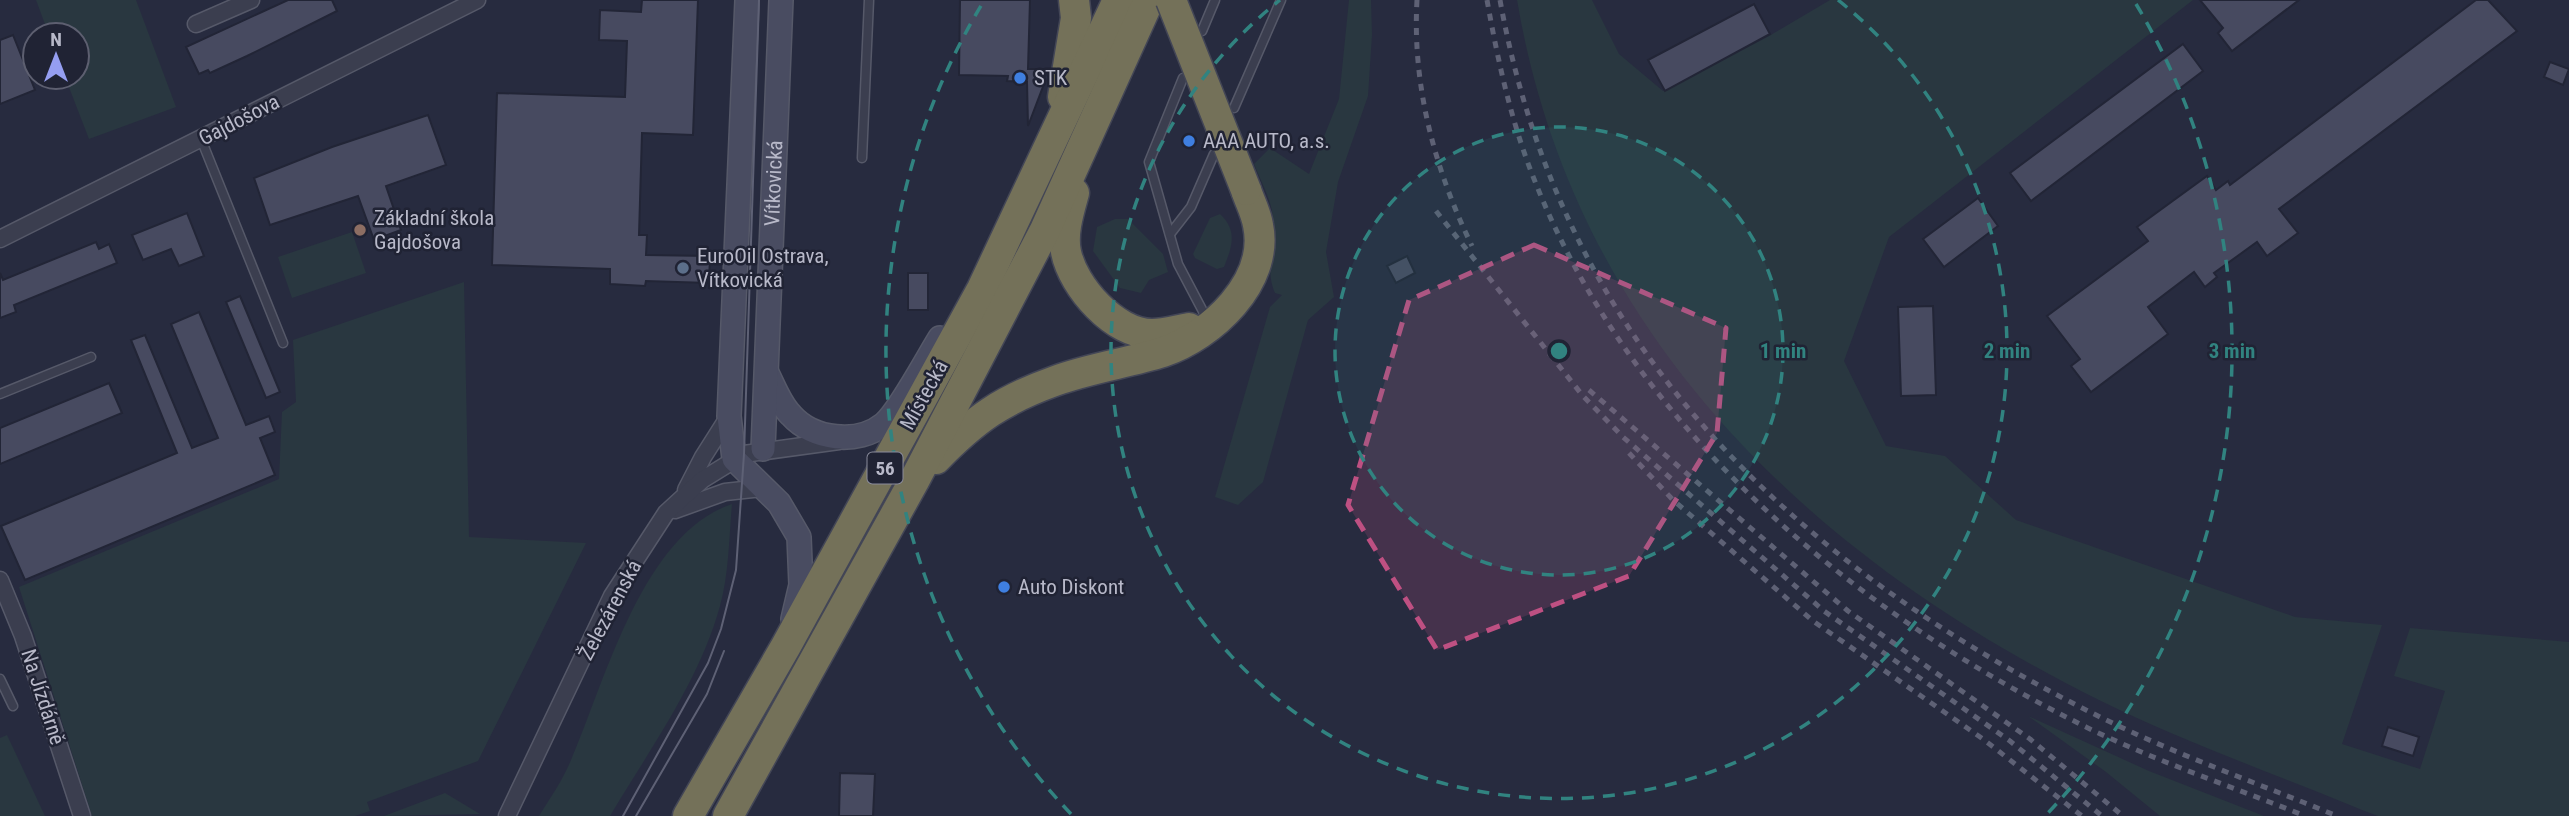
<svg xmlns="http://www.w3.org/2000/svg" width="2569" height="816" viewBox="0 0 2569 816" font-family="'Roboto Condensed',sans-serif">
<style>
.green{fill:#293740}
.building{fill:#474a60;stroke:#222536;stroke-width:2}
.lines{fill:none;stroke-linecap:round;stroke-linejoin:round}
.lane-casing{stroke:#565969;stroke-width:11}
.street-casing{stroke:#565969;stroke-width:19}
.secondary-casing{stroke:#565969;stroke-width:26}
.highway-casing{stroke:#434656;stroke-width:33}
.lane{stroke:#3b3e4f;stroke-width:8}
.street{stroke:#3b3e4f;stroke-width:16}
.secondary{stroke:#494c61;stroke-width:23}
.highway{stroke:#747159;stroke-width:30}
.tram{stroke:#5e6175;stroke-width:2}
.rail{stroke:#5e6175;stroke-width:5;stroke-dasharray:7 7;stroke-linecap:butt}
.highway-bridge-casing{stroke:#434656;stroke-width:33;stroke-linecap:butt}
.highway-bridge{stroke:#747159;stroke-width:30}
.marked{fill:#be5082;fill-opacity:0.2;stroke:#be5082;stroke-width:5;stroke-dasharray:14 9;stroke-linejoin:round}
.ring{fill:none;stroke:#318380;stroke-width:3.5;stroke-dasharray:12 9}
.shop-dot{fill:#3f7fe0;stroke:#202334;stroke-width:2.5}
.education-dot{fill:#8d6e63;stroke:#202334;stroke-width:2.5}
.service-dot{fill:#5c6f8a;stroke:#202334;stroke-width:2.5}
.labels{text-anchor:middle;dominant-baseline:central;stroke-width:5;stroke-linejoin:round;paint-order:stroke}
.shield{fill:#202334;stroke:#8a8c9c;stroke-width:2}
.shield-label{font-size:19px;font-weight:bold;fill:#b8b9c9}
.poi-label{font-size:21px;fill:#b8b9c9;stroke:#202334;text-anchor:start}
.street-label{font-size:21px;fill:#b8b9c9;stroke:#202334}
.centre{fill:#318380;stroke:#202334;stroke-width:3.5}
.ring-label{font-size:21px;text-anchor:middle;font-weight:bold;fill:#318380;stroke:#202334;stroke-width:5;stroke-linejoin:round;paint-order:stroke}
</style>
<rect width="100%" height="100%" fill="#272b3f"/>
<g class="green">
<path d="M 36,0 L 136,0 L 176,107 L 89,139 L 65,77 L 77,77 L 77,35 L 49,35 Z"/>
<path d="M 1349,0 L 1371,0 L 1372,35 L 1368,96 L 1338,182 L 1326,252 L 1334,297 L 1308,320 L 1263,482 L 1238,505 L 1215,497 L 1270,307 L 1282,295 L 1275,293 C 1264,270 1276,238 1272,211 C 1269,196 1260,179 1254,164 L 1270,148 L 1309,174 L 1339,99 Z"/>
<path d="M 1517,0 L 1592,0 L 1619,54 L 1663,91 L 1769,36 L 1830,0 L 2193,0 L 1889,237 L 1844,361 L 1886,446 L 1945,456 L 2016,520 L 2295,617 L 2382,625 L 2342,744 L 2420,769 L 2445,691 L 2394,676 L 2410,628 L 2569,642 L 2569,816 L 2378,816 L 2362,810 C 2275,774 2184,742 2099,700 C 1808,556 1573,332 1517,0 Z"/>
<path d="M 1220,214 C 1238,231 1232,247 1224,267 L 1217,269 L 1195,258 L 1193,254 L 1210,218 Z"/>
<path d="M 1115,219 L 1128,219 L 1163,254 L 1168,272 L 1149,280 L 1141,293 L 1120,288 L 1093,251 L 1097,227 Z"/>
<path d="M 352,232 L 366,273 L 292,298 L 278,257 Z"/>
<path d="M 464,282 L 469,537 L 586,543 L 478,761 L 367,802 L 370,811 L 355,816 L 92,816 L 19,587 L 279,479 L 282,412 L 296,402 L 293,340 Z"/>
<path d="M 732,504 C 729,537 729,574 720,606 C 699,682 650,749 610,816 L 539,816 C 550,798 563,780 571,760 C 605,682 642,534 732,504 Z"/>
<path d="M 2028,716 L 2149,771 L 2264,816 L 2160,816 L 2106,772 Z"/>
<path d="M 7,735 L 45,816 L 0,816 L 0,738 Z"/>
<path d="M 445,793 L 480,814 L 384,816 Z"/>
</g>
<g class="building">
<path d="M 288,0 L 332,0 L 337,11 L 247,56 L 210,73 L 208,70 L 199,74 L 186,47 Z"/>
<path d="M 642,0 L 698,0 L 693,135 L 642,133 L 639,235 L 647,235 L 646,255 L 710,256 L 709,283 L 646,281 L 645,286 L 610,284 L 610,269 L 492,265 L 497,93 L 625,97 L 627,41 L 599,40 L 600,10 L 641,12 Z"/>
<path d="M 960,0 L 1030,0 L 1028,69 L 1044,69 L 1044,84 L 1028,126 L 1027,82 L 1007,81 L 1008,76 L 959,75 Z"/>
<path d="M 2200,0 L 2299,0 L 2232,51 L 2218,33 L 2223,28 Z"/>
<path d="M 2476,0 L 2488,0 L 2517,31 L 2279,209 L 2298,233 L 2267,256 L 2257,242 L 2214,273 L 2217,277 L 2205,287 L 2194,272 L 2148,307 L 2168,334 L 2091,392 L 2071,366 L 2080,359 L 2047,316 L 2148,241 L 2137,227 L 2207,176 L 2216,190 L 2228,181 L 2230,185 Z"/>
<path d="M 1754,4 L 1770,34 L 1665,91 L 1648,60 Z"/>
<path d="M 13,35 L 35,90 L 0,104 L 0,40 Z"/>
<path d="M 2183,44 L 2203,71 L 2031,201 L 2010,173 Z"/>
<path d="M 2550,62 L 2569,69 L 2563,85 L 2544,77 Z"/>
<path d="M 428,115 L 446,165 L 386,186 L 401,230 L 374,240 L 358,196 L 270,225 L 254,178 L 332,147 Z"/>
<path d="M 1978,198 L 1998,226 L 1944,267 L 1923,239 Z"/>
<path d="M 187,213 L 204,256 L 179,266 L 171,249 L 143,260 L 132,235 Z"/>
<path d="M 96,242 L 99,249 L 109,244 L 117,263 L 14,305 L 16,312 L 0,318 L 0,273 L 3,280 Z"/>
<path d="M 1407,256 L 1415,273 L 1396,283 L 1387,266 Z"/>
<rect x="908" y="273" width="20" height="37"/>
<path d="M 240,296 L 280,392 L 266,398 L 226,302 Z"/>
<path d="M 1933,306 L 1936,395 L 1901,396 L 1898,307 Z"/>
<path d="M 199,312 L 246,425 L 269,416 L 275,432 L 260,438 L 275,475 L 25,580 L 1,526 L 177,453 L 131,340 L 145,335 L 192,448 L 218,438 L 171,324 Z"/>
<path d="M 109,383 L 122,413 L 0,464 L 0,428 Z"/>
<path d="M 2388,727 L 2419,737 L 2413,756 L 2382,746 Z"/>
<path d="M 840,773 L 875,774 L 873,816 L 839,816 Z"/>
</g>
<g class="lines">
<g class="lane-casing">
<g id="lane">
<path d="M 1202,31 L 1215,0"/>
<path d="M 1183,78 L 1149,162 L 1178,264 L 1207,319"/>
<path d="M 1234,108 L 1281,0"/>
<path d="M 201,139 L 283,343"/>
<path d="M 862,158 L 869,0"/>
<path d="M 1170,234 L 1191,207 L 1214,154"/>
<path d="M 0,394 L 91,357"/>
<path d="M 0,679 L 13,706"/>
</g>
</g>
<g class="street-casing">
<g id="street">
<path d="M 196,24 L 251,0"/>
<path d="M 0,239 L 477,0"/>
<path d="M 686,490 L 703,457 L 729,416"/>
<path d="M 675,510 L 725,492 L 762,488"/>
<path d="M 0,580 L 23,636 L 82,816"/>
<path d="M 507,816 L 612,596 L 666,513 L 702,480 L 744,454 L 839,441"/>
</g>
</g>
<g class="secondary-casing">
<g id="secondary">
<path d="M 747,0 L 729,416 L 734,459 L 779,503 L 799,537 L 801,585 L 793,619"/>
<path d="M 767,373 C 774,387 780,404 791,415 C 813,440 858,445 884,424 C 899,412 928,357 940,338"/>
<path id="s1" d="M 763,449 L 781,0"/>
</g>
</g>
<g class="highway-casing">
<g id="highway">
<path d="M 1063,97 L 1076,18 L 1074,0"/>
<path d="M 1074,193 C 1069,211 1062,233 1066,252 C 1073,287 1115,334 1152,334 C 1164,334 1177,330 1189,328"/>
<path d="M 936,459 C 975,419 1002,400 1055,381 C 1090,368 1128,363 1163,352 C 1211,336 1270,282 1258,225 C 1256,213 1250,202 1246,190"/>
<path d="M 688,816 L 786,646 L 982,289 L 1118,0"/>
<path d="M 728,816 L 914,481 L 1045,230 L 1149,0"/>
</g>
</g>
<use href="#lane" class="lane"/>
<use href="#street" class="street"/>
<use href="#secondary" class="secondary"/>
<use href="#highway" class="highway"/>
<g class="tram">
<path d="M 623,816 L 708,663 L 721,629 L 736,570 L 744,454 L 759,0"/>
<path d="M 636,816 L 707,694 L 724,651"/>
</g>
<g class="rail">
<path d="M 1417,0 C 1412,86 1435,170 1472,246"/>
<path d="M 1487,0 C 1497,56 1509,112 1529,166 C 1625,422 1844,607 2084,726 C 2155,761 2231,786 2305,816"/>
<path d="M 1500,0 C 1562,344 1789,561 2092,713 C 2171,753 2255,782 2337,816"/>
<path d="M 1436,211 L 1583,396 L 1623,437 L 1824,611 L 2010,741 L 2102,816"/>
<path d="M 1589,390 L 1848,611 L 2030,739 L 2123,816"/>
<path d="M 1629,453 L 1673,500 L 1813,621 L 1983,739 L 2082,816"/>
</g>
<g class="highway-bridge-casing">
<path id="highway-bridge" d="M 1171,0 L 1246,190"/>
</g>
<use href="#highway-bridge" class="highway-bridge"/>
</g>
<path class="marked" d="M 1534,245 L 1726,328 L 1717,433 L 1629,576 L 1437,650 L 1348,505 L 1409,300 Z"/>
<circle cx="1559" cy="351" r="224" fill="#318380" fill-opacity=".12"/>
<g class="ring">
<circle cx="1559" cy="351" r="224"/>
<path d="M1838 0A448 448 0 1 1 1280 0"/>
<path d="M1071 814A673 673 0 0 1 982 4M2136 4A673 673 0 0 1 2047 814"/>
</g>
<g class="shop-dot">
<circle cx="1020" cy="78" r="7"/>
<circle cx="1189" cy="141" r="7"/>
<circle cx="1004" cy="587" r="7"/>
</g>
<circle class="education-dot" cx="360" cy="230" r="7"/>
<circle class="service-dot" cx="683" cy="268" r="7"/>
<g class="labels">
<rect class="shield" x="867.5" y="452.5" width="35" height="31" rx="5"/>
<g class="shield-label">
<text x="885" y="468">56</text>
</g>
<g class="poi-label">
<text x="1034" y="78">STK</text>
<text x="1203" y="141">AAA AUTO, a.s.</text>
<text x="374" y="218">Základní škola<tspan x="374" dy="24">Gajdošova</tspan></text>
<text x="697" y="256">EuroOil Ostrava,<tspan x="697" dy="24">Vítkovická</tspan></text>
<text x="1018" y="587">Auto Diskont</text>
</g>
<g class="street-label">
<text transform="translate(239 120) rotate(-27)">Gajdošova</text>
<text stroke="none"><textPath href="#s1" startOffset="266">Vítkovická</textPath></text>
<text transform="translate(924 395) rotate(-61)">Místecká</text>
<text transform="translate(610 610) rotate(-62)">Železárenská</text>
<text transform="translate(43 697) rotate(72)">Na Jízdárně</text>
</g>
</g>
<circle cx="1559" cy="351" r="10" class="centre"/>
<g class="ring-label">
<text x="1783" y="358">1 min</text>
<text x="2007" y="358">2 min</text>
<text x="2232" y="358">3 min</text>
</g>
<g transform="translate(56 56)"><circle r="33" fill="#202334" stroke="#5d5f70" stroke-width="2"/>
<path d="M0-5L12 26L0 18L-12 26Z" fill="#959ef1"/>
<text y="-10" font-size="19" font-weight="bold" text-anchor="middle" fill="#b8b9c9">N</text>
</g>
</svg>
